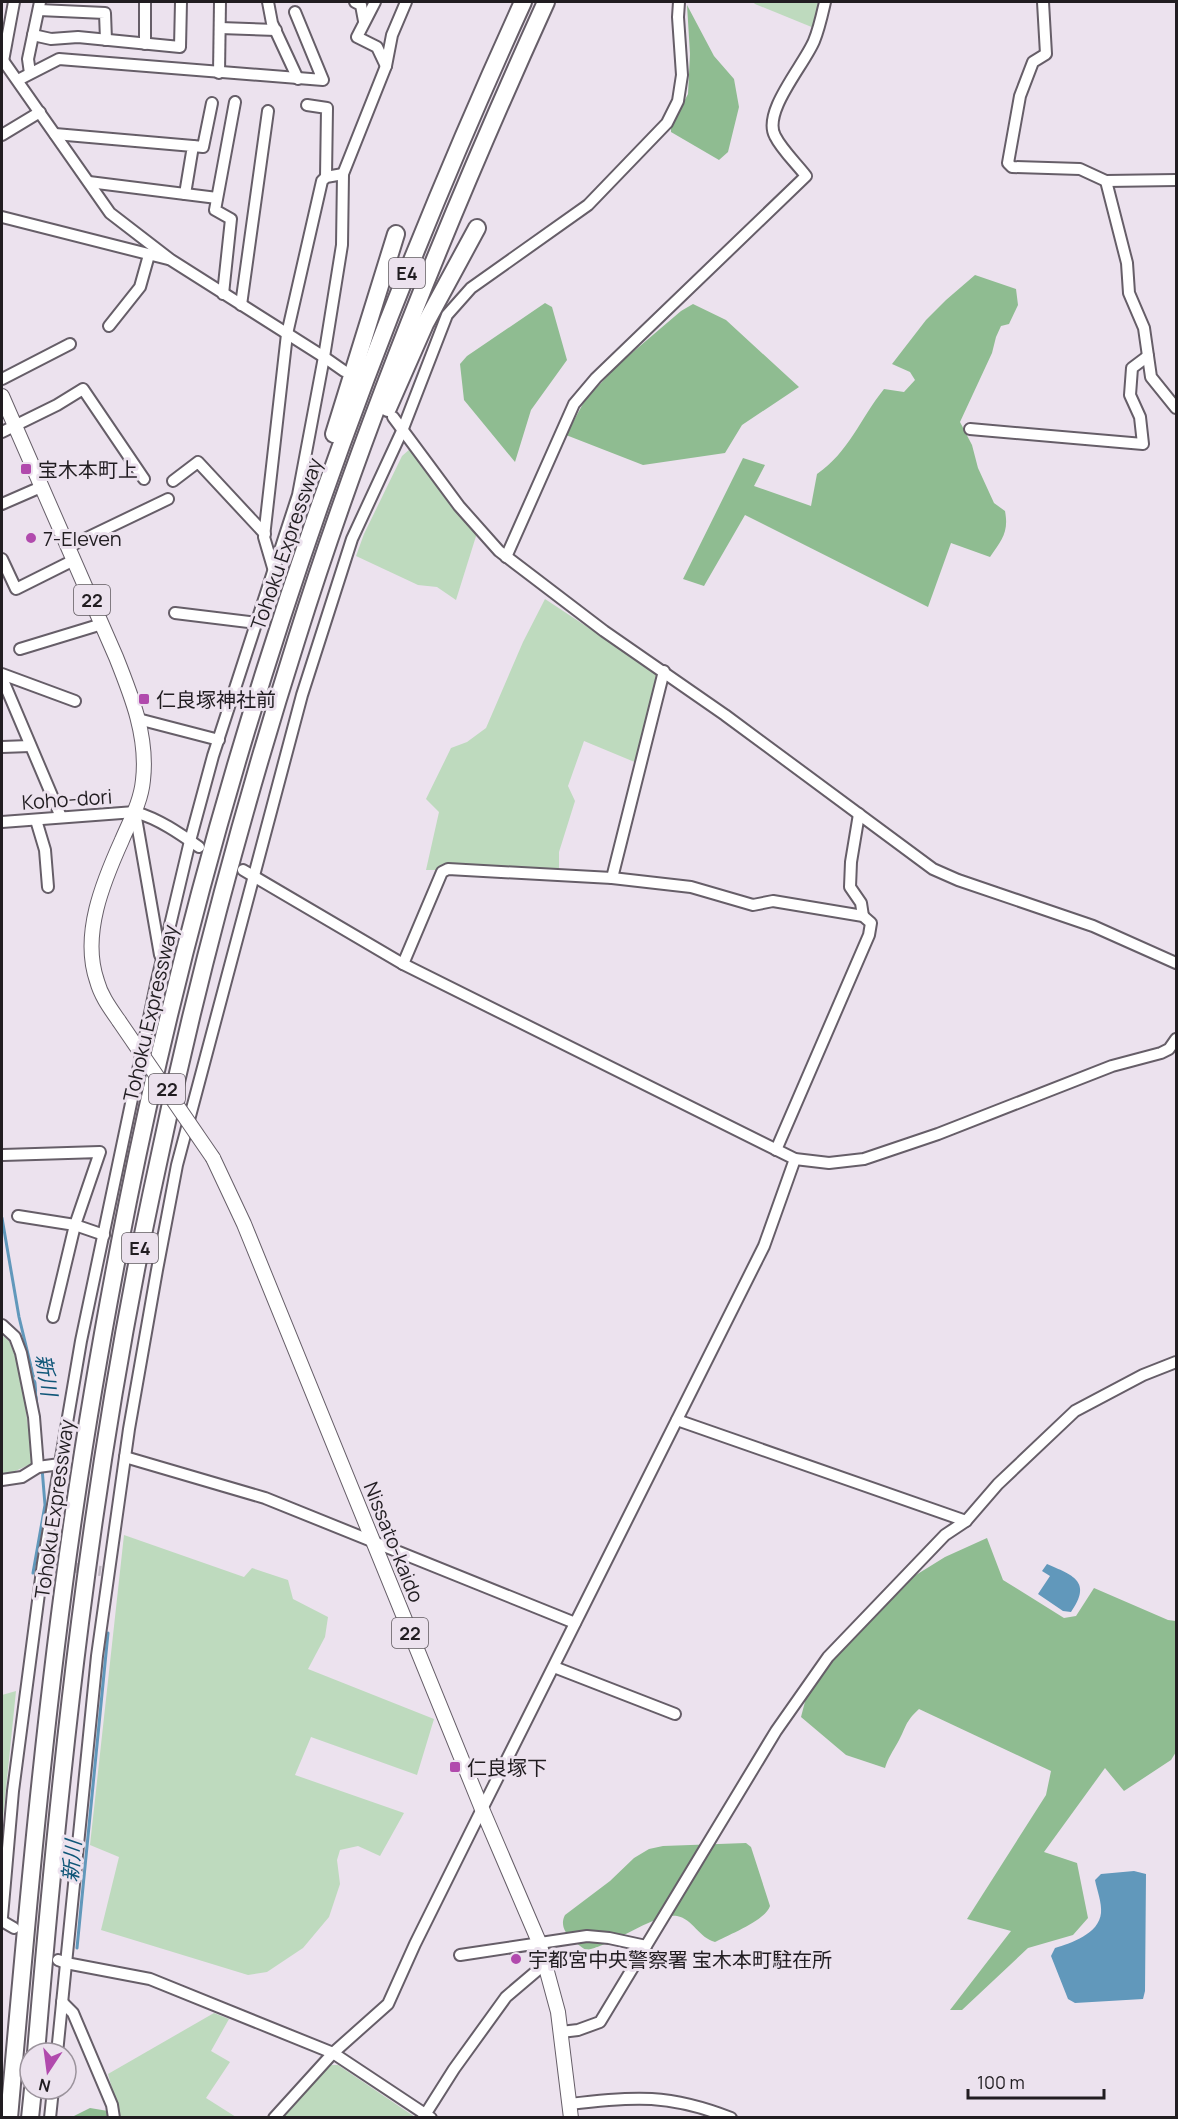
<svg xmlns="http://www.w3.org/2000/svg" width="1178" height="2119" viewBox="0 0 1178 2119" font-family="Manrope,'Noto Sans JP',sans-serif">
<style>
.green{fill:#bedabe}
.forest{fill:#8fbc91}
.water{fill:#6198bb}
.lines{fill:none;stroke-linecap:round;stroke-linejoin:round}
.stream{stroke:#6198bb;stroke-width:3}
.minor-tunnel{stroke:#c3bbc5;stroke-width:10;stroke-dasharray:10 5;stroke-linecap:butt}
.minor-casing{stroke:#665e68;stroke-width:14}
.major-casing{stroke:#665e68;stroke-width:16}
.highway-casing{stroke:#665e68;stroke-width:20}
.minor{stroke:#fff;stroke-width:10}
.major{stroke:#fff;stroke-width:14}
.highway{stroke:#fff;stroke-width:16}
.major-bridge-casing{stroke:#665e68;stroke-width:16;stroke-linecap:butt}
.major-bridge{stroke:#fff;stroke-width:14}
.poi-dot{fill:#b14aad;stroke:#ece2ee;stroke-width:2}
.labels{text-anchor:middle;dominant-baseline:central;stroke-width:6;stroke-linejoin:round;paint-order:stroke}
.shield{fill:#ece2ee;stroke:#5e585e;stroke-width:1.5}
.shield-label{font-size:18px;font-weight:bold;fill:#211d21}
.poi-label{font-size:20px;fill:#211d21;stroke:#ece2ee;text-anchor:start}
.street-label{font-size:20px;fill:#211d21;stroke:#ece2ee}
.water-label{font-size:21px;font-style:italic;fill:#0f5678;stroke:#ece2ee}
</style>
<rect width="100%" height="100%" fill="#ece2ee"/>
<g class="green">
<path d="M 753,2 L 818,2 L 814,28 L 755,4 Z"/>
<path d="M 410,449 L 477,533 L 456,600 L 437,587 L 418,585 L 356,556 L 364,534 L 402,456 Z"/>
<path d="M 545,599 L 657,673 L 637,763 L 584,741 L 568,786 L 575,801 L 559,852 L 559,869 L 426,870 L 439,812 L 426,799 L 451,748 L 467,742 L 486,728 L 523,642 Z"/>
<path d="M 2,1335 L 9,1341 L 20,1368 L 33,1463 L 2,1477 Z"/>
<path d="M 124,1535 L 244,1577 L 252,1568 L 288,1580 L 293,1599 L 328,1617 L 325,1637 L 308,1669 L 434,1719 L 417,1775 L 311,1737 L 295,1775 L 404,1813 L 380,1856 L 358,1846 L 340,1850 L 337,1860 L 340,1884 L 329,1917 L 303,1948 L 267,1972 L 248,1975 L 101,1930 L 119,1857 L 90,1845 Z"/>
<path d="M 16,1691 L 2,1828 L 2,1695 Z"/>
<path d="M 214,2013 L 229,2019 L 211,2051 L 230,2062 L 206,2098 L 236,2117 L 120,2117 L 108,2074 Z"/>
<path d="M 325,2065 L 338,2065 L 415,2117 L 278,2118 Z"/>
</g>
<g class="forest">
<path d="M 687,5 L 714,56 L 734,79 L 739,107 L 728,152 L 719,160 L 671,132 L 671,127 L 688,94 L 690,54 Z"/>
<path d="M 975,275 L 1016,289 L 1018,305 L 1009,324 L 1001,326 L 996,337 L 992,353 L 960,422 L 972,445 L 978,468 L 994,503 L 1005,511 C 1009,532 1002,540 990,557 L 951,543 L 928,607 L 745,515 L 704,586 L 683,579 L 743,458 L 765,465 L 754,486 L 811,506 L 817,474 C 849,452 860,419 884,389 L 904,392 L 915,380 L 910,372 L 892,364 L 926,320 L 946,300 Z"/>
<path d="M 545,303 L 552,307 L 567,360 L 531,410 L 515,462 L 464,400 L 460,364 L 467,356 Z"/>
<path d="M 693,304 L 726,320 L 799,387 L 742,425 L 725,453 L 643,465 L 566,435 L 585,400 L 620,363 L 681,311 Z"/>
<path d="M 987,1538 L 1003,1580 L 1064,1618 L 1076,1616 L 1094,1588 L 1168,1620 L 1176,1621 L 1176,1752 L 1171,1760 L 1124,1791 L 1105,1768 L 1044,1852 L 1077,1863 L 1088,1918 L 1073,1935 L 1028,1948 L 962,2010 L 950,2010 L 1011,1931 L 967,1919 L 1046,1795 L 1051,1771 L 919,1709 C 904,1723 907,1726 898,1742 C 893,1751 888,1758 885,1768 L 846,1755 L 801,1717 L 808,1690 L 842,1641 L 903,1583 L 945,1557 Z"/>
<path d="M 746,1843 L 751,1847 L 770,1906 C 766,1920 728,1935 715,1942 C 699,1938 693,1919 677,1916 C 654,1913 613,1946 586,1950 C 574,1942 557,1930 565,1915 L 610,1881 L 634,1858 L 649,1849 L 663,1846 Z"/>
<path d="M 90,2108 L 114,2112 L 118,2118 L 70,2118 Z"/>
</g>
<g class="water">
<path d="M 1047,1564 C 1072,1575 1093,1581 1071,1612 L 1063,1611 L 1038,1594 L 1050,1576 L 1042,1571 Z"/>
<path d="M 1134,1871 L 1146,1874 L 1145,1991 L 1143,1999 L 1075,2003 L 1068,1999 L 1051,1956 L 1055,1948 C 1071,1943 1099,1934 1101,1913 C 1102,1903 1097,1890 1095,1880 L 1101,1874 Z"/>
</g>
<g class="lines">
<g class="stream">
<path d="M 2,1218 L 19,1317 L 35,1383 L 37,1408"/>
<path d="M 33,1573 L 45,1505 L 42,1468"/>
<path d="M 77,1948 L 108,1633"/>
</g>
<path class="minor-tunnel" d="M 54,1565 L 101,1571"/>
<g class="minor-casing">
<g id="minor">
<path d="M 145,2 L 145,44"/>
<path d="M 268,2 L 272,23 L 298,79"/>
<path d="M 355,2 L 361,5 L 364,21"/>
<path d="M 375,2 L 357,37 L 377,47 L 386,66"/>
<path d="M 1043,2 L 1046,54 L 1033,62 L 1020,96 L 1008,163 L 1012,167 L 1080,169 L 1106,181 L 1176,180"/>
<path d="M 39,10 L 105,13 L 106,40"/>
<path d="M 220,28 L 276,30"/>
<path d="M 33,35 L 51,39 L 78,37 L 180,47 L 181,2"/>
<path d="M 2,59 L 110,213 L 171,260 L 324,357 L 344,371"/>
<path d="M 3,61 L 14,2"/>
<path d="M 30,73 L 28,59 L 40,2"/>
<path d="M 219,73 L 220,2"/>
<path d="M 18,80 L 59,59 L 323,80 L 295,12"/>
<path d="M 307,105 L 327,108 L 326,177"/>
<path d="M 55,134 L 193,146 L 185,194"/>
<path d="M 2,135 L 40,112"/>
<path d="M 193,146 L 203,147 L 212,103"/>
<path d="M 1106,181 L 1127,263 L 1129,293 L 1144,328 L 1151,377 L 1176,408"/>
<path d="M 89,182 L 217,198"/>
<path d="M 2,217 L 168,259"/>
<path d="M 223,294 L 231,219 L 215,210 L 235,102"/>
<path d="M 241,305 L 268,111"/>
<path d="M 109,326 L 140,287 L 149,255"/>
<path d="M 2,379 L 70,344"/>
<path d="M 393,417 L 459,506 L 499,551 L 604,631 L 725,715 L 933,869 L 958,880 L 1093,926 L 1176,963"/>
<path d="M 970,429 L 1143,444 L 1140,417 L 1130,395 L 1132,368 L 1148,356"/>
<path d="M 2,432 L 57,405 L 83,389 L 144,479"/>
<path d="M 173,481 L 198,462 L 265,534"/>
<path d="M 2,504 L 41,487"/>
<path d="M 68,547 L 168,499"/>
<path d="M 506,557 L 574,404 L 596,378 L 806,176 C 796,163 782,150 775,136 C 762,112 804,65 814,41 C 819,29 822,15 825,2"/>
<path d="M 2,559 L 16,589 L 74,560"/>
<path d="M 274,571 L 264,537 L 287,334 L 322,181 L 326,177 L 343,174"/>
<path d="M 175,613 L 257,623"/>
<path d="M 20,649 L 102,624"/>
<path d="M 2,674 L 75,701"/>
<path d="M 2,678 L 61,817"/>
<path d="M 138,719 L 219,740"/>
<path d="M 2,747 L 30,746"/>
<path d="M 859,814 L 851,862 L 850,887 L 861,903 L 863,916"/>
<path d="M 36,820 L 45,850 L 48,887"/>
<path d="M 2,822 L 135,812"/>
<path d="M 243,870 L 403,964 L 795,1159 L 829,1163 L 864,1159 L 938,1134 L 1112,1066 L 1161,1053 L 1169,1049 L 1176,1039"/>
<path d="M 612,878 L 664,671"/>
<path d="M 160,955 L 135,812 C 159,819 179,833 199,847"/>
<path d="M 403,964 L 442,872 L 448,869 L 612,878 L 691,887 L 753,905 L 773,901 L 863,916 L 871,923 L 869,935 L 776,1150"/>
<path d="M 3,1155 L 100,1152 L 75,1225 L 104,1235"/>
<path d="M 18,1216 L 75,1225 L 53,1317"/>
<path d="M 2,1325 L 15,1337 L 21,1353 L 34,1417 L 38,1467"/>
<path d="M 677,1420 L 966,1521"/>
<path d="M 125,1457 L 265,1498 L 575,1623"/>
<path d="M 2,1480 L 22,1477 L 38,1467 L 60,1464"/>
<path d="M 554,1667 L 675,1714"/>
<path d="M 2,1917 L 13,1791 L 43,1563 L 81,1341 L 157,980 L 190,841 L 213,756 L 298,495 L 324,357 L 342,245 L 343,174 L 386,66 L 392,35 L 406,2"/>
<path d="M 2,1921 L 14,1928"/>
<path d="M 460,1955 L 587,1936 L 609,1938 L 646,1946"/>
<path d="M 58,1960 L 66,1963 L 150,1979 L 333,2053 L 431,2118"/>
<path d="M 62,2002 L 73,2013 L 112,2105 L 114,2118"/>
<path d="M 561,2032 L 578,2030 L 600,2022 L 776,1731 L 828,1657 L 945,1535 L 966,1521 L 998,1484 L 1075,1411 L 1143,1375 L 1176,1362"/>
<path d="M 57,2053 L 97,1656 L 129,1429 L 157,1270 L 177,1165 L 302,695 L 352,539 L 402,431 L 447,315 L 471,288 L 588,205 L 667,123 L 678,101 L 682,75 L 678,17 L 679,2"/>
<path d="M 570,2104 C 634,2096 670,2094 731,2118"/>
<path d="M 50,2118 L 53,2089"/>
<path d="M 274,2118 L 333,2053 L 388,2004 L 415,1944 L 482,1809 L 764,1246 L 795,1159"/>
<path d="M 423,2118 L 454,2069 L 506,1997 L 546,1963"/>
</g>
</g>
<g class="major-casing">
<g id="major">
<path d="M 2,396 L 116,657 C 132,697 148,737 143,780 C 141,802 130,821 122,840 C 103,882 81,935 97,981 C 101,996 110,1008 119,1021"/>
<path d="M 213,1158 L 244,1224 L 482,1809 L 539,1942 L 558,2012 L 571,2118"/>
</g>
</g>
<g class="highway-casing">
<g id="highway">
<path d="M 388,408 L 425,324 L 477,228"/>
<path d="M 334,434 L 396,234"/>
<path d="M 36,2053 C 60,1766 91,1478 151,1196 C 190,1007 239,821 297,638 C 365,421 452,209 546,2"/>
<path d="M 9,2118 C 27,1913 45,1708 75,1505 C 90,1403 108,1302 128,1201 C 211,787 348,385 523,2"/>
<path d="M 30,2118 L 33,2089"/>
</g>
</g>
<use href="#minor" class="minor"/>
<use href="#major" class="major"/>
<use href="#highway" class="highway"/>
<g class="major-bridge-casing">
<path id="major-bridge" d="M 119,1021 L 213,1158"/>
</g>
<use href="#major-bridge" class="major-bridge"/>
</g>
<g class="poi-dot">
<rect x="20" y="463" width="12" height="12" rx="3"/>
<circle cx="31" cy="538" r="6"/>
<rect x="138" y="693" width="12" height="12" rx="3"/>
<rect x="449" y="1761" width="12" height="12" rx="3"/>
<circle cx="516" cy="1959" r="6"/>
</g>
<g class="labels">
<g class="shield">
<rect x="389" y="258" width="36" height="30" rx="4.5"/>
<rect x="74" y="585" width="36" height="30" rx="4.5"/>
<rect x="149" y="1074" width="36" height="30" rx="4.5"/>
<rect x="122" y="1233" width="36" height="30" rx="4.5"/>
<rect x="392" y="1618" width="36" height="30" rx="4.5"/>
</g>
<g class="shield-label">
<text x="407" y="273">E4</text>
<text x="92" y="600">22</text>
<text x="167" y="1089">22</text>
<text x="140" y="1248">E4</text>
<text x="410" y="1633">22</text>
</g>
<g class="poi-label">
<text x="38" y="469">宝木本町上</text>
<text x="43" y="538">7-Eleven</text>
<text x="156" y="699">仁良塚神社前</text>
<text x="467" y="1767">仁良塚下</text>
<text x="528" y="1959">宇都宮中央警察署 宝木本町駐在所</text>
</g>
<g class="street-label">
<text transform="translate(286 544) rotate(-71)">Tohoku Expressway</text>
<text transform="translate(67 799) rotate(-4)">Koho-dori</text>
<text transform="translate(150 1013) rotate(-77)">Tohoku Expressway</text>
<text transform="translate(54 1509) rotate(-82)">Tohoku Expressway</text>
<text transform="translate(394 1542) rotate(68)">Nissato-kaido</text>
</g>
<g class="water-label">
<text transform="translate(47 1375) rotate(81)">新川</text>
<text transform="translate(71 1861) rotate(-85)">新川</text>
</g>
</g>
<rect width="1178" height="2119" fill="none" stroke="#211d21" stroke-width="6"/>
<g transform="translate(48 2071) rotate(193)"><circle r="28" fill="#ece2ee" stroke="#9b939c" stroke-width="1.5"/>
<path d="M0-4.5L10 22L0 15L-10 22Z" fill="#b14aad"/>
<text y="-9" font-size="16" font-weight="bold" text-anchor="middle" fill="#211d21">N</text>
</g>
<path d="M968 2089v9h136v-9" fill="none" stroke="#211d21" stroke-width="3"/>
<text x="977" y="2089" font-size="18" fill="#211d21" stroke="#ece2ee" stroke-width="4.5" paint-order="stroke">100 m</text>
</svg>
